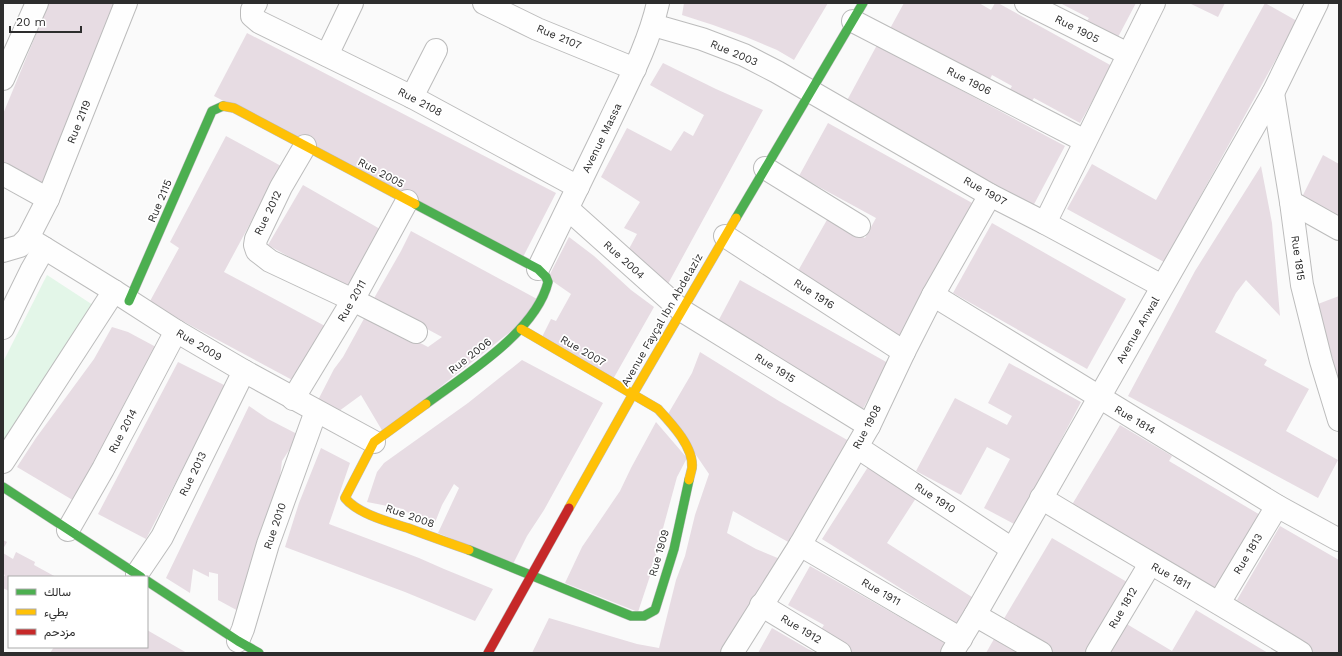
<svg xmlns="http://www.w3.org/2000/svg" width="1342" height="656" viewBox="0 0 1342 656" font-family="'Work Sans',Vazirmatn,sans-serif">
<style>
.green{fill:#e3f6e8}
.building{fill:#e7dce3}
.lines{fill:none;stroke-linecap:round;stroke-linejoin:round}
.street-casing{stroke:#bcbcbc;stroke-width:24}
.fast-casing{stroke:#bcbcbc;stroke-width:10}
.slow-casing{stroke:#bcbcbc;stroke-width:10}
.jam-casing{stroke:#bcbcbc;stroke-width:10}
.street{stroke:#fefefe;stroke-width:22}
.fast{stroke:#4caf50;stroke-width:9}
.slow{stroke:#ffc107;stroke-width:9}
.jam{stroke:#c62828;stroke-width:9}
.labels{text-anchor:middle;dominant-baseline:central;stroke-width:3.5;stroke-linejoin:round;paint-order:stroke}
.street-label{font-size:11px;fill:#2d2d2d;stroke:#fff}
</style>
<rect width="100%" height="100%" fill="#fafafa"/>
<path class="green" d="M 47,275 L 96,307 L 3,447 L 3,362 Z"/>
<g class="building">
<path d="M 49,3 L 115,3 L 42,192 L 3,170 L 3,114 Z"/>
<path d="M 684,3 L 828,3 L 794,60 L 777,50 L 746,37 L 713,25 L 682,15 Z"/>
<path d="M 904,3 L 979,3 L 991,10 L 995,3 L 998,3 L 1112,66 L 1080,123 L 1034,98 L 1030,104 L 1009,91 L 1012,86 L 992,75 L 988,83 L 887,34 Z"/>
<path d="M 1060,3 L 1136,3 L 1117,39 L 1086,22 L 1089,18 Z"/>
<path d="M 1189,3 L 1225,3 L 1218,17 Z"/>
<path d="M 1265,3 L 1297,21 L 1164,262 L 1067,209 L 1092,164 L 1156,200 Z"/>
<path d="M 247,33 L 556,193 L 523,257 L 214,96 Z"/>
<path d="M 877,45 L 1065,146 L 1032,208 L 844,106 Z"/>
<path d="M 663,63 L 716,89 L 763,110 L 663,293 L 624,258 L 637,234 L 624,228 L 640,202 L 601,177 L 627,128 L 671,151 L 684,131 L 693,136 L 704,115 L 650,85 Z"/>
<path d="M 828,123 L 974,204 L 901,337 L 794,278 L 828,218 L 865,238 L 876,218 L 799,176 Z"/>
<path d="M 226,136 L 281,166 L 224,272 L 325,326 L 296,382 L 149,303 L 179,248 L 170,242 Z"/>
<path d="M 1323,155 L 1339,164 L 1339,221 L 1301,199 Z"/>
<path d="M 1261,166 L 1272,223 L 1280,316 L 1246,280 L 1236,293 L 1215,332 L 1267,360 L 1264,365 L 1309,389 L 1286,431 L 1338,460 L 1318,498 L 1128,396 L 1195,271 Z"/>
<path d="M 303,185 L 387,233 L 354,293 L 268,245 Z"/>
<path d="M 992,223 L 1126,299 L 1087,369 L 953,293 Z"/>
<path d="M 411,231 L 537,299 L 524,321 L 383,432 L 361,395 L 335,414 L 316,404 L 334,369 L 343,357 L 366,315 L 428,347 L 442,337 L 373,300 L 401,251 Z"/>
<path d="M 569,237 L 594,256 L 631,290 L 654,307 L 612,381 L 541,339 L 551,319 L 556,321 L 571,294 L 548,278 Z"/>
<path d="M 740,280 L 888,363 L 859,416 L 715,327 Z"/>
<path d="M 1339,296 L 1339,380 L 1310,307 Z"/>
<path d="M 112,327 L 128,332 L 156,347 L 76,502 L 17,467 L 36,438 L 94,359 Z"/>
<path d="M 700,352 L 779,401 L 849,441 L 790,543 L 733,511 L 727,533 L 756,549 L 780,559 L 725,653 L 532,653 L 549,618 L 637,644 L 659,648 L 676,580 L 685,556 L 695,515 L 709,474 L 668,414 L 692,373 Z"/>
<path d="M 522,360 L 603,403 L 544,510 L 527,536 L 513,564 L 438,533 L 459,488 L 454,484 L 442,505 L 432,530 L 403,509 L 367,502 L 377,472 L 384,463 L 468,403 Z"/>
<path d="M 178,362 L 226,386 L 146,539 L 98,514 Z"/>
<path d="M 1009,363 L 1081,402 L 1016,525 L 984,508 L 1010,459 L 987,447 L 961,495 L 916,471 L 955,398 L 1007,425 L 1012,416 L 988,403 Z"/>
<path d="M 249,406 L 268,419 L 299,435 L 282,461 L 278,492 L 242,613 L 218,600 L 218,574 L 209,572 L 209,577 L 193,569 L 190,593 L 166,578 Z"/>
<path d="M 656,422 L 687,458 L 677,477 L 650,576 L 638,612 L 565,583 L 582,547 L 620,491 L 631,468 Z"/>
<path d="M 1120,425 L 1172,456 L 1169,461 L 1267,519 L 1221,598 L 1070,508 Z"/>
<path d="M 321,448 L 350,463 L 329,524 L 419,558 L 444,569 L 493,589 L 475,621 L 405,592 L 285,547 L 299,503 Z"/>
<path d="M 868,467 L 916,498 L 887,543 L 975,599 L 959,625 L 822,539 Z"/>
<path d="M 1280,526 L 1339,560 L 1339,653 L 1310,653 L 1261,617 L 1262,615 L 1237,600 Z"/>
<path d="M 1052,538 L 1127,582 L 1085,653 L 1045,653 L 999,627 Z"/>
<path d="M 3,540 L 7,542 L 3,549 Z"/>
<path d="M 16,552 L 35,562 L 34,565 L 56,577 L 9,577 L 9,591 L 3,588 L 3,578 L 5,575 L 3,574 L 3,553 L 13,559 Z"/>
<path d="M 810,566 L 947,644 L 941,653 L 851,653 L 818,634 L 824,625 L 788,605 Z"/>
<path d="M 1196,610 L 1268,653 L 1107,653 L 1125,623 L 1172,651 Z"/>
<path d="M 772,628 L 808,649 L 816,653 L 758,653 Z"/>
<path d="M 147,630 L 187,653 L 50,653 L 54,647 L 147,647 Z"/>
<path d="M 994,639 L 1018,653 L 986,653 Z"/>
</g>
<g class="lines">
<g class="street-casing">
<g id="street">
<path d="M 256,3 L 252,10 L 252,16 L 259,22 L 412,97 L 578,187"/>
<path d="M 484,3 L 537,29 L 635,69"/>
<path d="M 1026,3 L 1128,54"/>
<path d="M 853,21 L 1085,141"/>
<path d="M 653,25 L 702,39 L 744,55 L 777,72 L 990,195 L 1045,223 L 1162,286"/>
<path d="M 327,55 L 352,3"/>
<path d="M 3,79 L 37,3"/>
<path d="M 1273,93 L 1291,202 L 1302,285 L 1321,361 L 1339,420"/>
<path d="M 412,97 L 436,50"/>
<path d="M 305,146 L 281,187 L 256,239 L 255,245 L 257,251 L 270,261 L 353,300 L 416,332"/>
<path d="M 765,168 L 859,226"/>
<path d="M 3,174 L 48,199"/>
<path d="M 1291,202 L 1339,229"/>
<path d="M 568,209 L 681,310 L 869,426"/>
<path d="M 1045,223 L 1154,3"/>
<path d="M 725,236 L 904,352"/>
<path d="M 28,238 L 114,291 L 176,331 L 244,371 L 374,442"/>
<path d="M 3,251 L 20,246 L 28,238 L 48,199 L 126,3"/>
<path d="M 538,269 C 561,222 584,174 607,127 C 626,86 648,47 658,3"/>
<path d="M 933,295 L 1277,506 L 1339,540"/>
<path d="M 3,328 L 31,271 L 44,248"/>
<path d="M 293,399 L 353,300 L 407,201"/>
<path d="M 857,447 L 1012,549"/>
<path d="M 3,462 L 114,291"/>
<path d="M 1041,498 C 1127,550 1215,600 1301,653"/>
<path d="M 68,530 L 103,469 L 176,331"/>
<path d="M 800,545 L 961,639"/>
<path d="M 137,574 L 162,537 L 244,371"/>
<path d="M 1219,603 L 1277,506"/>
<path d="M 761,605 L 840,653"/>
<path d="M 975,615 L 1041,653"/>
<path d="M 238,641 L 243,629 L 268,544 L 316,411"/>
<path d="M 732,653 L 800,545 L 869,426 L 904,352 L 933,295 L 990,195"/>
<path d="M 952,653 L 975,615 L 1273,93 L 1317,3"/>
<path d="M 1097,653 L 1150,564"/>
</g>
</g>
<g class="fast-casing">
<g id="fast">
<path d="M 415,204 L 538,269 L 546,277 L 548,282 C 536,332 465,375 426,404"/>
<path d="M 736,218 L 863,3"/>
<path d="M 129,301 L 212,111 L 223,106"/>
<path d="M 3,487 L 141,577"/>
<path d="M 469,550 L 631,616 L 644,616 L 655,610 L 674,549 L 689,480"/>
<path d="M 147,581 L 238,641 L 259,653"/>
</g>
</g>
<g class="slow-casing">
<g id="slow">
<path d="M 223,106 L 234,108 L 415,204"/>
<path d="M 521,329 L 658,409 C 671,423 694,447 692,468 C 691,472 690,476 689,480"/>
<path d="M 426,404 L 374,442 L 345,498 C 358,514 389,522 408,528 C 429,536 449,543 469,550"/>
<path d="M 569,508 L 633,394 L 736,218"/>
</g>
</g>
<g class="jam-casing">
<path id="jam" d="M 488,653 L 569,508"/>
</g>
<use href="#street" class="street"/>
<use href="#fast" class="fast"/>
<use href="#slow" class="slow"/>
<use href="#jam" class="jam"/>
</g>
<g class="labels">
<g class="street-label">
<text transform="translate(1077 29) rotate(27)">Rue 1905</text>
<text transform="translate(559 37) rotate(23)">Rue 2107</text>
<text transform="translate(734 53) rotate(23)">Rue 2003</text>
<text transform="translate(969 81) rotate(27)">Rue 1906</text>
<text transform="translate(420 102) rotate(28)">Rue 2108</text>
<text transform="translate(79 122) rotate(-68)">Rue 2119</text>
<text transform="translate(602 138) rotate(-64)">Avenue Massa</text>
<text transform="translate(381 173) rotate(28)">Rue 2005</text>
<text transform="translate(985 191) rotate(29)">Rue 1907</text>
<text transform="translate(160 201) rotate(-67)">Rue 2115</text>
<text transform="translate(268 213) rotate(-64)">Rue 2012</text>
<text transform="translate(1298 258) rotate(82)">Rue 1815</text>
<text transform="translate(624 260) rotate(42)">Rue 2004</text>
<text transform="translate(814 294) rotate(33)">Rue 1916</text>
<text transform="translate(352 301) rotate(-60)">Rue 2011</text>
<text transform="translate(662 320) rotate(-60)">Avenue Fayçal Ibn Abdelaziz</text>
<text transform="translate(1138 330) rotate(-60)">Avenue Anwal</text>
<text transform="translate(199 345) rotate(31)">Rue 2009</text>
<text transform="translate(583 351) rotate(30)">Rue 2007</text>
<text transform="translate(470 356) rotate(-38)">Rue 2006</text>
<text transform="translate(775 368) rotate(32)">Rue 1915</text>
<text transform="translate(1135 420) rotate(31)">Rue 1814</text>
<text transform="translate(867 427) rotate(-62)">Rue 1908</text>
<text transform="translate(123 431) rotate(-62)">Rue 2014</text>
<text transform="translate(193 474) rotate(-64)">Rue 2013</text>
<text transform="translate(935 498) rotate(33)">Rue 1910</text>
<text transform="translate(410 516) rotate(19)">Rue 2008</text>
<text transform="translate(275 526) rotate(-71)">Rue 2010</text>
<text transform="translate(659 553) rotate(-74)">Rue 1909</text>
<text transform="translate(1248 554) rotate(-59)">Rue 1813</text>
<text transform="translate(1171 576) rotate(29)">Rue 1811</text>
<text transform="translate(881 592) rotate(30)">Rue 1911</text>
<text transform="translate(1123 608) rotate(-60)">Rue 1812</text>
<text transform="translate(801 629) rotate(31)">Rue 1912</text>
</g>
</g>
<rect width="1342" height="656" fill="none" stroke="#2d2d2d" stroke-width="8"/>
<rect x="8" y="576" width="140" height="72" fill="#ffffff" stroke="#ababab"/>
<rect x="16" y="589" width="20" height="6" fill="#4caf50" stroke="#ababab"/>
<text x="44" y="596" font-size="12" fill="#2d2d2d">سالك</text>
<rect x="16" y="609" width="20" height="6" fill="#ffc107" stroke="#ababab"/>
<text x="44" y="616" font-size="12" fill="#2d2d2d">بطيء</text>
<rect x="16" y="629" width="20" height="6" fill="#c62828" stroke="#ababab"/>
<text x="44" y="636" font-size="12" fill="#2d2d2d">مزدحم</text>
<path d="M10 26v6h71v-6" fill="none" stroke="#2d2d2d" stroke-width="2"/>
<text x="16" y="26" font-size="12" fill="#2d2d2d" stroke="#ffffff" stroke-width="3" paint-order="stroke">20 m</text>
</svg>
